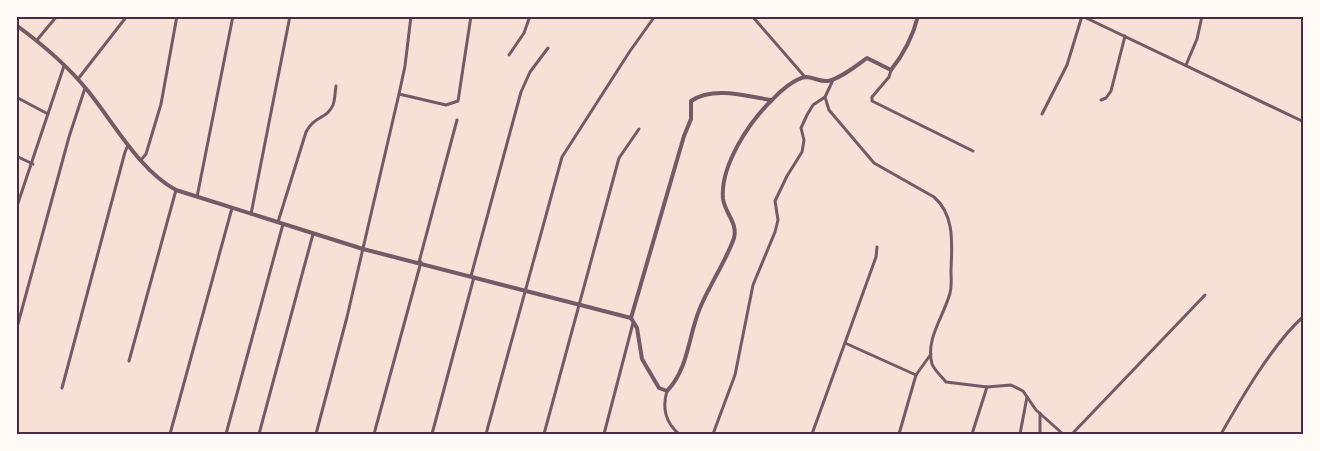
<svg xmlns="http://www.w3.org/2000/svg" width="1320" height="451" viewBox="0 0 1320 451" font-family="Ubuntu,sans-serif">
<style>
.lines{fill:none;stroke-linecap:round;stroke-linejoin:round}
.minor{stroke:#755966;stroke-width:3}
.tertiary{stroke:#755966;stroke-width:4}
.neatline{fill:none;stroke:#4a2c40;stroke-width:2}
</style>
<rect width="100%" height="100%" fill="#f7e1d7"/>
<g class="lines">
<g class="minor">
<path d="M 752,16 L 805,77"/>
<path d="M 37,40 L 57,16"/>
<path d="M 509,55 L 524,33 L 530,16"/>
<path d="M 1186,65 L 1197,39 L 1202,16"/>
<path d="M 891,70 L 889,77 L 872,97 L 872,101 L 973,151"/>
<path d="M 78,79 L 127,16"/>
<path d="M 833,80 L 825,97 L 829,110 L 874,163 L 934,197 C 955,215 952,244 951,270 C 951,277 952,286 950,293 C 944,316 925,339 932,364 C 935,371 942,377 946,382 L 987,387 L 1011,385 L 1023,391 L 1036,410 L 1063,434"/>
<path d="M 399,94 L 446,105 L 458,101 L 471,16"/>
<path d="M 16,97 L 48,114"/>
<path d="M 1101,100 L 1106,98 L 1111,91 L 1125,36"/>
<path d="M 1042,114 L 1067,65 L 1082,16 L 1304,122"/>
<path d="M 16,156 L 33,164"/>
<path d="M 141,160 L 146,154 L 161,104 L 177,16"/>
<path d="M 197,197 L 233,16"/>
<path d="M 16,209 L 64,66"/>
<path d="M 251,214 L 290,16"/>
<path d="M 278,222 L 306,132 C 314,116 327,119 333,105 C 335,100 335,92 336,86"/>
<path d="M 419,262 L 457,120"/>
<path d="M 471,276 L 521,92 L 530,72 L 548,48"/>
<path d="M 16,331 L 69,137 L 85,88"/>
<path d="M 845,343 L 916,375"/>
<path d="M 129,361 L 176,190"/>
<path d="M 62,388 L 125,152 L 128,145"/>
<path d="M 667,391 C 662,408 666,423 679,434"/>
<path d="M 170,434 L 232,208"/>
<path d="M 226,434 L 283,224"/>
<path d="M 259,434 L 313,234"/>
<path d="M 316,434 L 347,317 L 399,94 L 405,66 L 411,16"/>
<path d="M 374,434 L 421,262"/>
<path d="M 432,434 L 474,277"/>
<path d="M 486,434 L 562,157 L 630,51 L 655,16"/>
<path d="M 544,434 L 619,158 L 639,129"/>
<path d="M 604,434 L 633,323"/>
<path d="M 713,434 L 735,375 L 753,285 L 775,232 L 778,220 L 775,201 L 787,176 L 802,152 L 804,140 L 801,128 L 807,115 L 813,105 L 825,97"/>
<path d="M 812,434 L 876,257 L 877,247"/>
<path d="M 899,434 L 916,375 L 931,354"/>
<path d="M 972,434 L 987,387"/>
<path d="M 1020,434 L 1027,397"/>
<path d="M 1040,434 L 1040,413"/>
<path d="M 1072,434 L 1205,295"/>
<path d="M 1221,434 C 1241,399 1273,343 1304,316"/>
</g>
<g class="tertiary">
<path d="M 16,25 C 42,44 68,66 88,91 C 114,123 139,170 176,190 L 363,249 L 631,318"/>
<path d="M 631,318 L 637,328 L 642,359 L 659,388 L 667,391 C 689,368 688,336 700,308 C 709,286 727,259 734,238 C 738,223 725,213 723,199 C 720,166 749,122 772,100 C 779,92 795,78 806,77 C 813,77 820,82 828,81 C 841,78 856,66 867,58 L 891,70 C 903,55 913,36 918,16"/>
<path d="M 631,318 L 684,136 L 691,119 L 691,101 C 713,86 746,96 771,100"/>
</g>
</g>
<rect width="1320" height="451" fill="none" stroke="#fffaf5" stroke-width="36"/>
<rect x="18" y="18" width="1284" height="415" class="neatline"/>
</svg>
